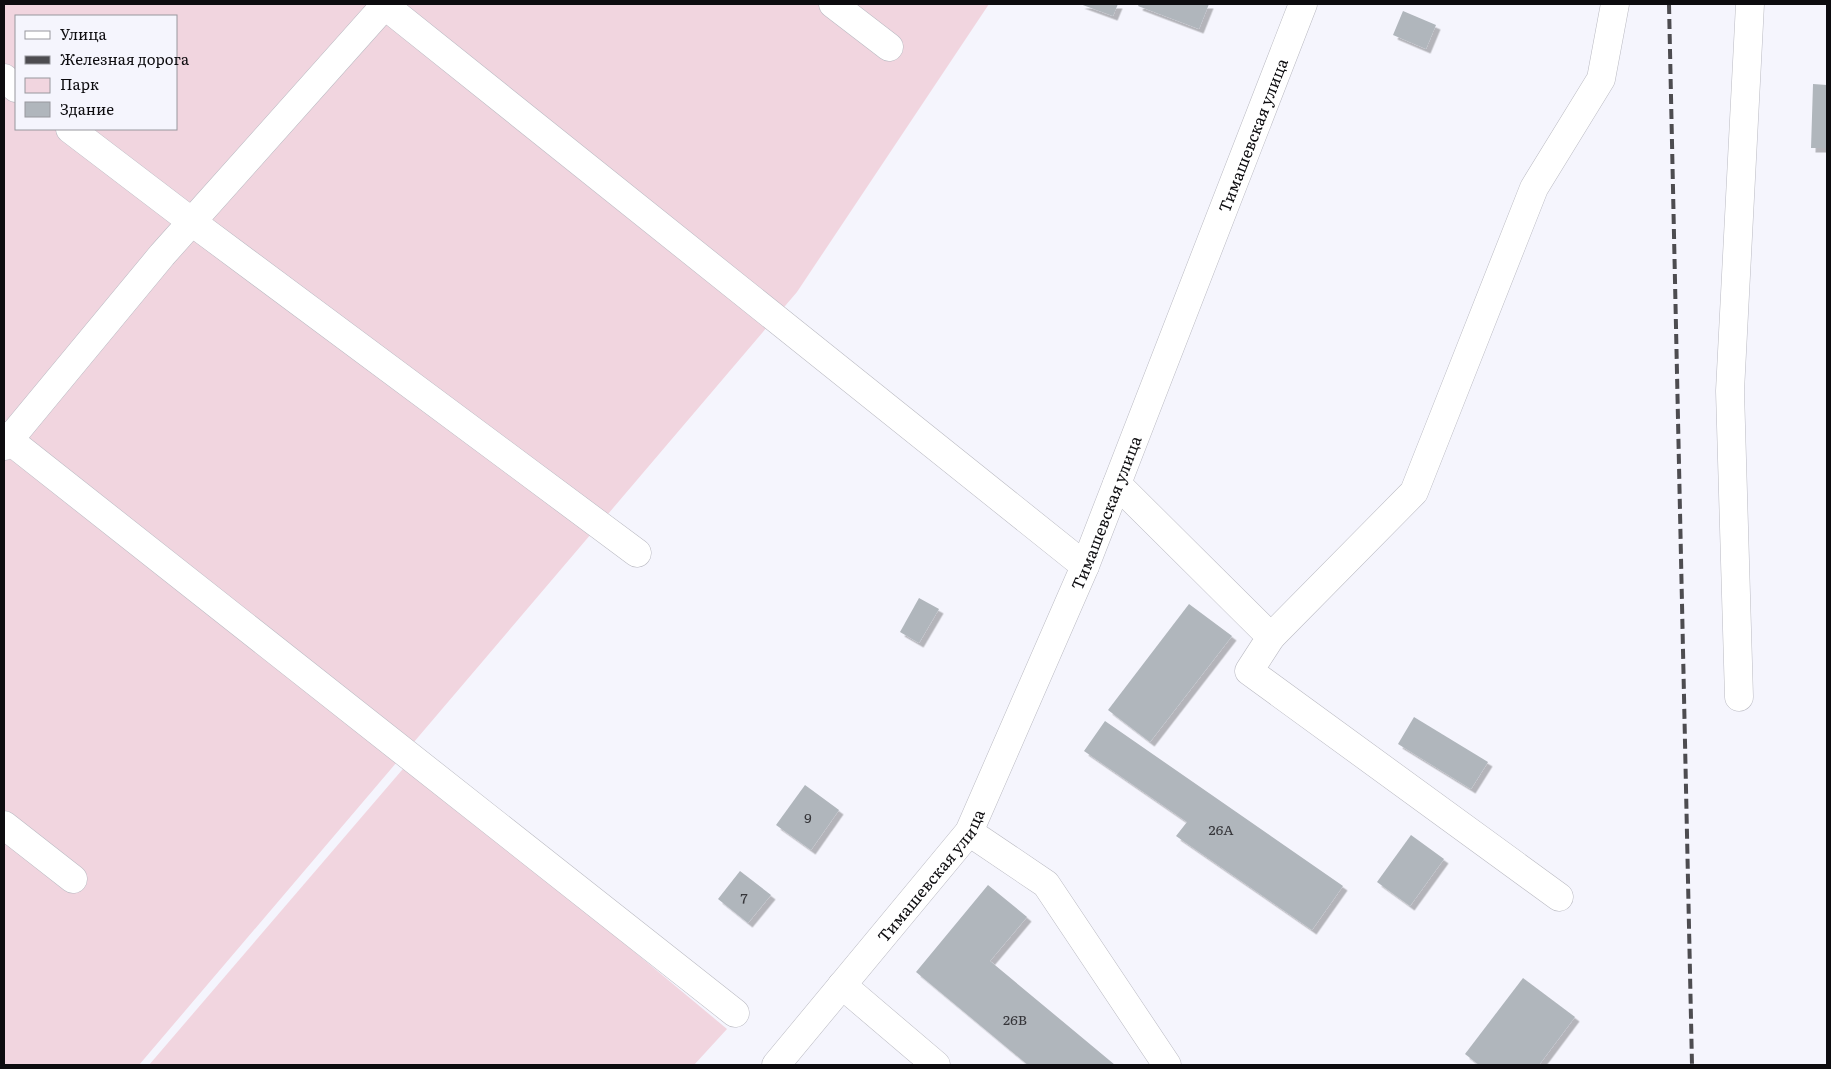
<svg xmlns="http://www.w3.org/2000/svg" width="1831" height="1069" viewBox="0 0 1831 1069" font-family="Literata,serif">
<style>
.green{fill:#f1d5df;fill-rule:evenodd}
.building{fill:#b0b6bc;filter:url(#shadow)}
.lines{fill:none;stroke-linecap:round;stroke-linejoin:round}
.minor-casing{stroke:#babac2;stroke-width:29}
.minor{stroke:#fff;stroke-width:28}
.rail{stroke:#4d4c50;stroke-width:4;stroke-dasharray:10 5;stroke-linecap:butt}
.labels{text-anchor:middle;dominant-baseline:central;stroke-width:4;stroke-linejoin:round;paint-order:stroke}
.number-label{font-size:14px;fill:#36363a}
.street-label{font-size:16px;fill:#0d0c0f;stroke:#f5f5fd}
</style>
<defs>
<filter id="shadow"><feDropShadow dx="4.5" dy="4.5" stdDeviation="0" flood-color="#0004"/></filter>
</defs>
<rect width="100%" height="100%" fill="#f5f5fd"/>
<g class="green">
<path d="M 4,4 L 989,4 L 797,292 L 139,1065 L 4,1065 ZM 16,16 L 176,16 L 176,129 L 16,129 Z"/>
<path d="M 408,763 L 727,1029 L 694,1065 L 149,1065 Z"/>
</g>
<g class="building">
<path d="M 1080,4 L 1118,4 L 1113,16 Z"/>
<path d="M 1139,4 L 1209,4 L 1199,29 L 1138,6 Z"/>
<path d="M 1403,11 L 1436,25 L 1426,49 L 1393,35 Z"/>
<path d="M 1813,84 L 1827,85 L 1827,148 L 1811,148 Z"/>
<path d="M 919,598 L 939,609 L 919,643 L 900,632 Z"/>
<path d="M 1189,604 L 1232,636 L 1150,742 L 1108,710 Z"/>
<path d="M 1414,717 L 1488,762 L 1471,789 L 1398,744 Z"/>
<path d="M 1105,721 L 1343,886 L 1312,930 L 1176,836 L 1187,822 L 1084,751 Z"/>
<path d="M 805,785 L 839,810 L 811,850 L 776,825 Z"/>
<path d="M 1411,835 L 1444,859 L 1410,906 L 1377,882 Z"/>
<path d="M 740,871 L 771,895 L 748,923 L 718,899 Z"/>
<path d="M 988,885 L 1027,917 L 990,961 L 1115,1065 L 1028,1065 L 916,972 Z"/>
<path d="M 1523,978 L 1575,1017 L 1539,1065 L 1479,1065 L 1465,1054 Z"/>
</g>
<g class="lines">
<g class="minor-casing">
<g id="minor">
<path d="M 383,4 L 1085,566"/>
<path d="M 833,4 L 889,47"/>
<path d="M 4,78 L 16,88"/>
<path d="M 70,129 L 192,222 L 637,553"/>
<path d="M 4,436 L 735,1013"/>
<path d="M 4,446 L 162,255 L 386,4"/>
<path d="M 1117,484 L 1271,637 L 1249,671 L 1559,897"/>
<path d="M 1271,637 L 1414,492 L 1534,188 L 1601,79 L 1615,4"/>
<path d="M 1739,697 L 1730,391 L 1750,4"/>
<path d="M 4,825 L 73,879"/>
<path d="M 969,832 L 1046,884 L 1167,1065"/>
<path d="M 842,985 L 936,1065"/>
<path id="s1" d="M 776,1065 L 969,832 L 1085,566 L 1303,4"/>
</g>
</g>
<use href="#minor" class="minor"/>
<path class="rail" d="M 1669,4 L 1692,1065"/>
</g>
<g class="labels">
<g class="number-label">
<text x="808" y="817">9</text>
<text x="1221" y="829">26А</text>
<text x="744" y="897">7</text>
<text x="1015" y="1019">26В</text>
</g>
<g class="street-label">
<text stroke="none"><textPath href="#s1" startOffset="1055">Тимашевская улица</textPath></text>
<text stroke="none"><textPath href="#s1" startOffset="650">Тимашевская улица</textPath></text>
<text stroke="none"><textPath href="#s1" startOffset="245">Тимашевская улица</textPath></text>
</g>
</g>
<rect width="1831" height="1069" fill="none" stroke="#0d0c0f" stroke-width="10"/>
<rect x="15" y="15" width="162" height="115" fill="#f5f5fd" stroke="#98989e"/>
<rect x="25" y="31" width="25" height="8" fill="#ffffff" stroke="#98989e"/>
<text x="60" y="40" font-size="15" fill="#0d0c0f">Улица</text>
<rect x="25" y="56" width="25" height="8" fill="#4d4c50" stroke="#98989e"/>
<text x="60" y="65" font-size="15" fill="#0d0c0f">Железная дорога</text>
<rect x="25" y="78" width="25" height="15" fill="#f1d5df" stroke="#98989e"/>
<text x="60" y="90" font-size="15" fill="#0d0c0f">Парк</text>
<rect x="25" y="102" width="25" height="15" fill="#b0b6bc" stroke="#98989e"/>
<text x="60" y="115" font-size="15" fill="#0d0c0f">Здание</text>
</svg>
